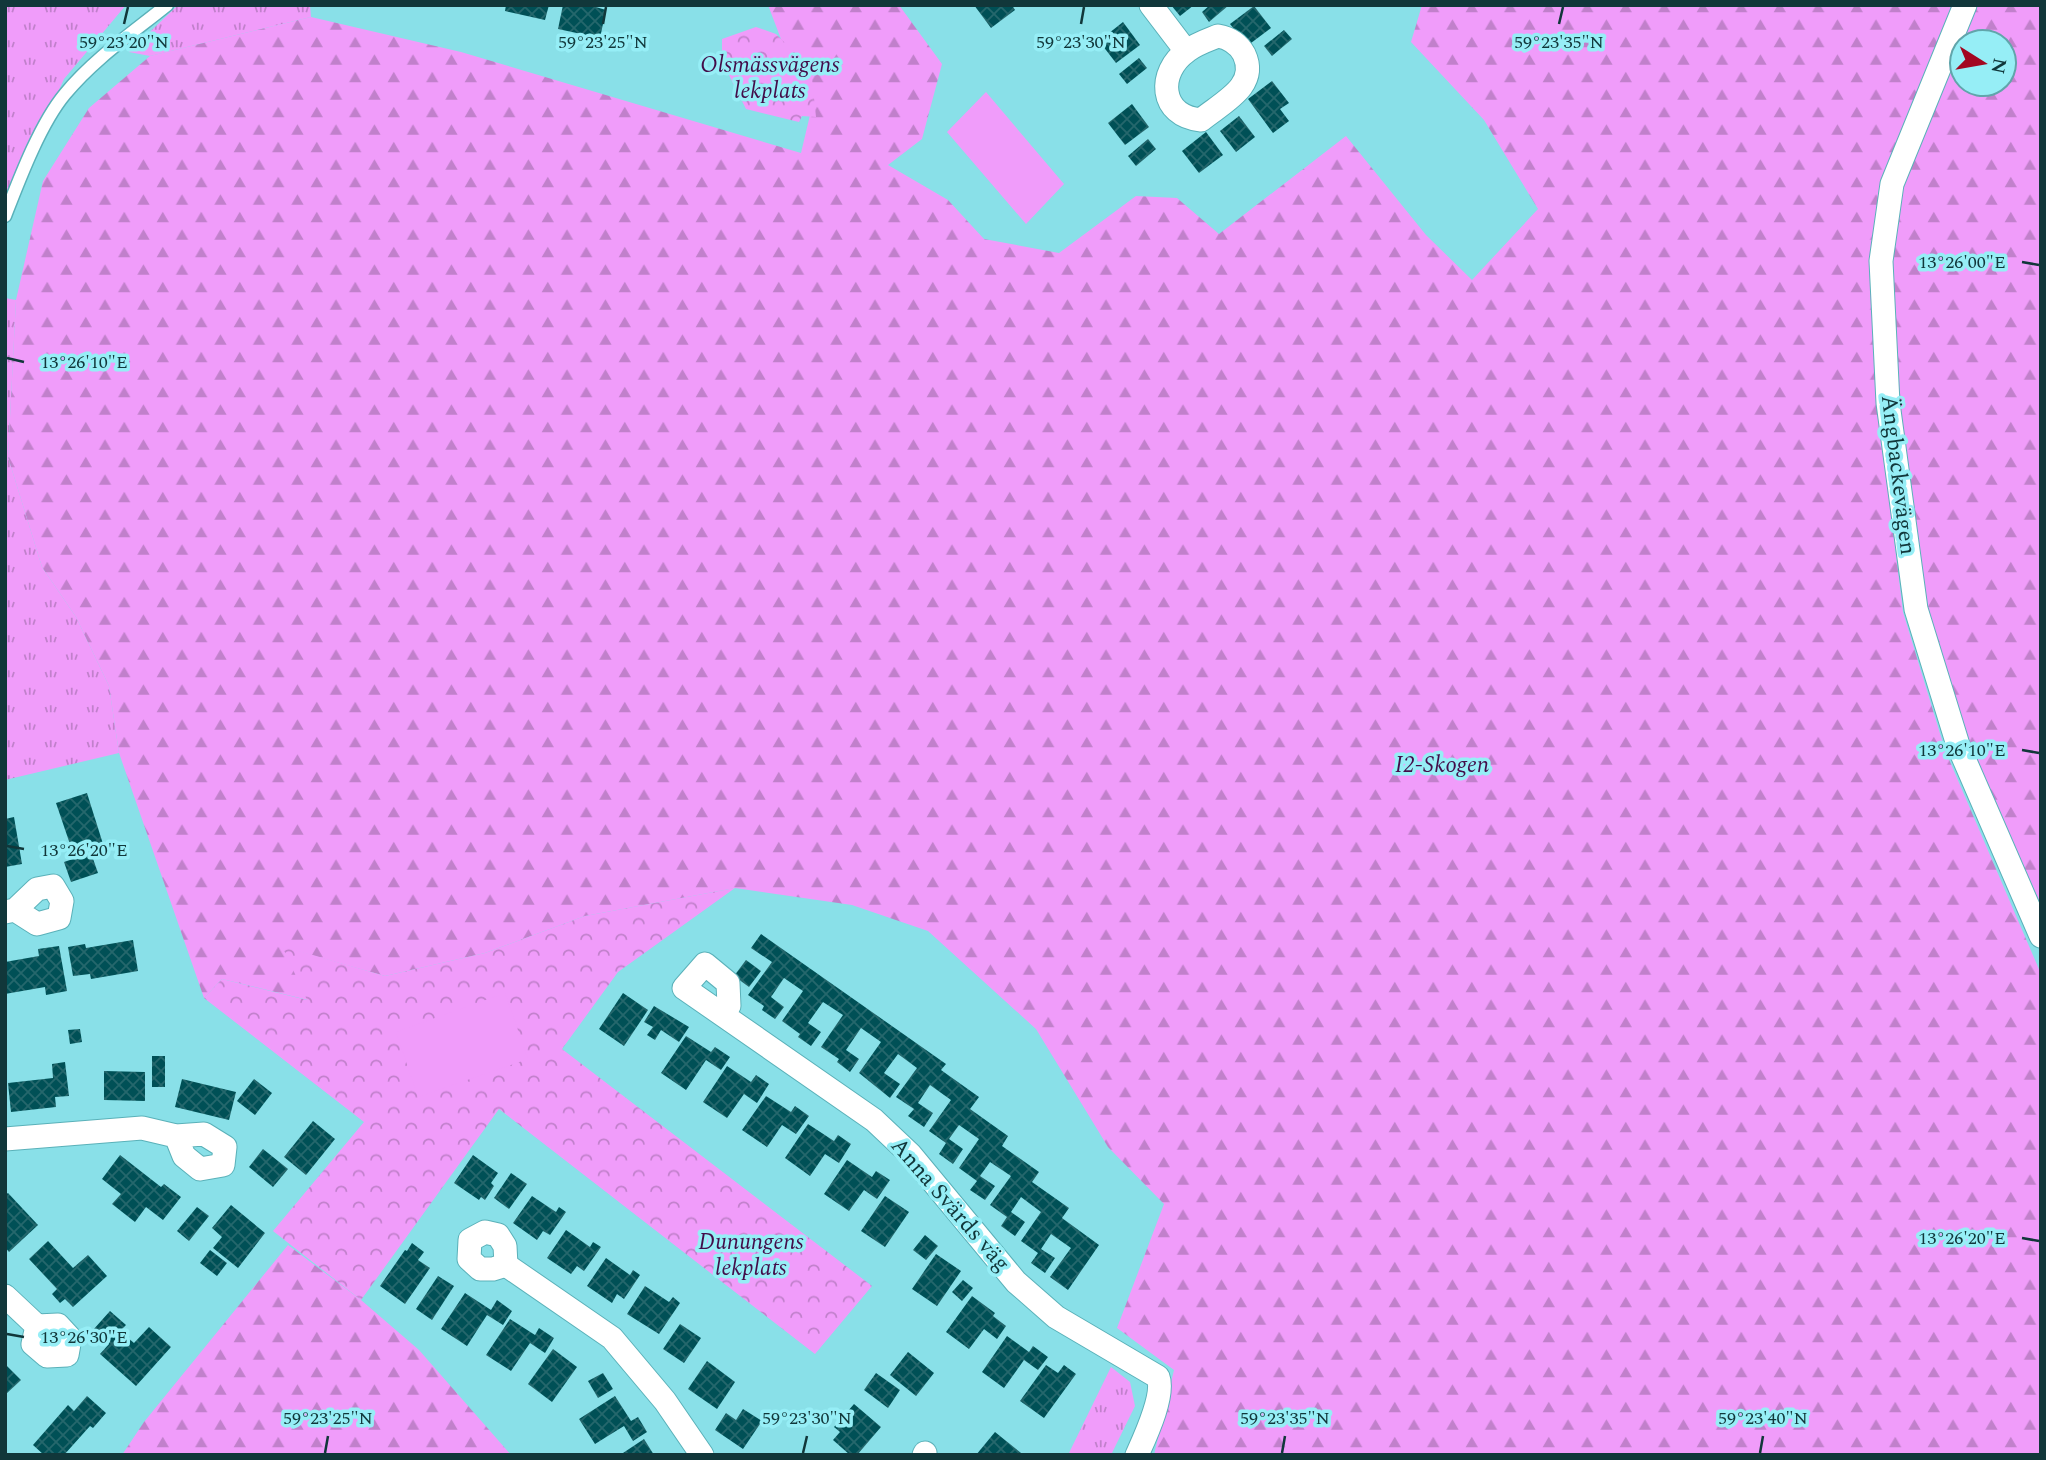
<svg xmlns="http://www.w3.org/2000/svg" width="2046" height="1460" viewBox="0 0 2046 1460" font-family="Spectral,serif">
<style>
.grass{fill:url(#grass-tufts)}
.forest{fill:url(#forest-firs);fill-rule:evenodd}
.park{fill:url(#park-crowns)}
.pitch{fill:#f09cfa}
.building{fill:url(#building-cross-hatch)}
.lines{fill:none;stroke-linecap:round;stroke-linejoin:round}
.lane-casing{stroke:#5ab1b9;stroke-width:15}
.street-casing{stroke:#5ab1b9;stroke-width:25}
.lane{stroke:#fff;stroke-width:12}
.street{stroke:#fff;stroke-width:23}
.ticks{fill:none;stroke:#11373a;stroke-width:2.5}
.labels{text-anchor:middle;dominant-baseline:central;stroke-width:7;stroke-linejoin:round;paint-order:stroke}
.park-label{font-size:23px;font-style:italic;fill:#430d49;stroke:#96eef6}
.street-label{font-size:23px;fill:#11373a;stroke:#96eef6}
.ticks-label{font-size:18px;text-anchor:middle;fill:#11373a;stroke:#96eef6;stroke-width:7;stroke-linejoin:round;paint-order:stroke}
</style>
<defs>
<pattern id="grass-tufts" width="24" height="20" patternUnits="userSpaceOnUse" patternTransform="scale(1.75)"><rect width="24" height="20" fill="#f09cfa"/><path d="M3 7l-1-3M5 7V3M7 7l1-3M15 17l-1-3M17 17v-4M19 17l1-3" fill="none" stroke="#c180cb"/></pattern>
<pattern id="forest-firs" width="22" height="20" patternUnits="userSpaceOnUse" patternTransform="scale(1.75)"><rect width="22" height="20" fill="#f09cfa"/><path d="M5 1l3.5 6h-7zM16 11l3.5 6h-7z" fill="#c180cb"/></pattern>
<pattern id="park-crowns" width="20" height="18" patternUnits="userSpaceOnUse" patternTransform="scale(1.75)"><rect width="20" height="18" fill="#f09cfa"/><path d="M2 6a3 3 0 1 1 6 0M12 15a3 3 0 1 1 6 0" fill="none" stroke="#c180cb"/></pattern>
<pattern id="building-cross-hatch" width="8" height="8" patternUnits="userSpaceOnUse" patternTransform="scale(1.75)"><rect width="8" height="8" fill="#005056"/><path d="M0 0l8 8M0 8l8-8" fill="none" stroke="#25676c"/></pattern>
</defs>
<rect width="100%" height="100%" fill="#89e0e8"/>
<g class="grass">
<path d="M 5,5 L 126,5 L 64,79 L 5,209 Z"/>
<path d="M 178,5 L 310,5 L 311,17 L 150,56 L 129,52 Z"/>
<path d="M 5,298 L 16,300 L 8,457 L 42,567 L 76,617 L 109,686 L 119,753 L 5,780 Z"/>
<path d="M 1111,1367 L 1130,1382 L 1135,1406 L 1111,1455 L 1068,1455 Z"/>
</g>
<g class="forest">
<path d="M 768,5 L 899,5 L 942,64 L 922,139 L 888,165 L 948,200 L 984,239 L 1059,253 L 1136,196 L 1177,198 L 1219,234 L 1346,136 L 1426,235 L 1472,280 L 1538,209 L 1484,120 L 1411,42 L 1422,5 L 1955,5 L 1879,189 L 1869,263 L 1879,416 L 1903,612 L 1945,750 L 2041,974 L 2041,1455 L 1154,1455 L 1174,1370 L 1117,1328 L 1164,1204 L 1108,1147 L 1036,1029 L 928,931 L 852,905 L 735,888 L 585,916 L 485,953 L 385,976 L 283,947 L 308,1000 L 222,979 L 204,998 L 119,753 L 109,686 L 76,617 L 42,567 L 8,457 L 16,300 L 43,181 L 89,108 L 150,56 L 311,17 L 461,52 L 801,153 L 810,115 Z"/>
<path d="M 1974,5 L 2041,5 L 2041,905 L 1973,751 L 1923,604 L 1896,421 L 1890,272 L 1903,184 ZM 1962,42 L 2004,42 L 2004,84 L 1962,84 Z"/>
<path d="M 288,1245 L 361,1300 L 419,1350 L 511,1455 L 122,1455 L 144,1422 Z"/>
</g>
<g class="park">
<path d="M 756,27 L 776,34 L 811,69 L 816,117 L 802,116 L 799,122 L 746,109 L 722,61 L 722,39 Z"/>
<path d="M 735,888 L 618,972 L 562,1049 L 872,1286 L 815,1354 L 499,1109 L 361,1300 L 273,1231 L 364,1122 L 204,998 L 222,979 L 307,1000 L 282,946 L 385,976 L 485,953 L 585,916 Z"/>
</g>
<g class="pitch">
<path d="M 986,92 L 1064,184 L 1026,224 L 947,132 Z"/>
<path d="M 505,993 L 528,1059 L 418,1097 L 396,1032 Z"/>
</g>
<g class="building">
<path d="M 506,5 L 549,5 L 545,20 L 505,11 Z"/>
<path d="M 563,5 L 589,5 L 606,10 L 600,38 L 558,29 Z"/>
<path d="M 974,5 L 1012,5 L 1015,10 L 991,28 Z"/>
<path d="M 1171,5 L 1194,5 L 1180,16 Z"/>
<path d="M 1210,5 L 1229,5 L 1209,22 L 1202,12 Z"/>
<path d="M 1254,6 L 1271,28 L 1247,46 L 1230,24 Z"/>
<path d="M 1123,22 L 1140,45 L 1116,63 L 1099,41 Z"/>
<path d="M 1284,30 L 1292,39 L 1272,56 L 1264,46 Z"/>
<path d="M 1139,58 L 1147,68 L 1127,84 L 1119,74 Z"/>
<path d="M 1272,81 L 1289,103 L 1280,109 L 1289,121 L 1273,133 L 1248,99 Z"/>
<path d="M 1132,104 L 1149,127 L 1125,145 L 1108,123 Z"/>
<path d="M 1239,116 L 1255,137 L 1236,152 L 1220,131 Z"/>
<path d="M 1206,132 L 1223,155 L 1199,173 L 1182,151 Z"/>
<path d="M 1148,139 L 1156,149 L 1136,166 L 1128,156 Z"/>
<path d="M 87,793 L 103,844 L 73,853 L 56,803 Z"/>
<path d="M 14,817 L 22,864 L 5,867 L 5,819 Z"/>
<path d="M 91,853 L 98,873 L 71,882 L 64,862 Z"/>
<path d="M 761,934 L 946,1064 L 941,1070 L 979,1097 L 970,1109 L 1008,1136 L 1002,1146 L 1039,1172 L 1032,1182 L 1069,1208 L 1062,1218 L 1099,1245 L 1068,1290 L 1050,1277 L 1071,1248 L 1051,1234 L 1041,1249 L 1055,1258 L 1045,1273 L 1031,1263 L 1038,1253 L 1021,1241 L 1041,1212 L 1021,1197 L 1011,1212 L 1025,1222 L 1015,1236 L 1001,1226 L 1007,1217 L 990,1205 L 1011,1176 L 990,1162 L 980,1176 L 995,1186 L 985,1200 L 970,1190 L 977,1181 L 959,1168 L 979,1139 L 959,1125 L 949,1139 L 963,1149 L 953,1164 L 939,1154 L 946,1143 L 929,1131 L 951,1100 L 930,1085 L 918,1103 L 933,1113 L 924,1127 L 908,1116 L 914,1109 L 896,1097 L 917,1068 L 898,1054 L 884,1073 L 900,1084 L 890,1098 L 859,1073 L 881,1042 L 861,1028 L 846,1050 L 859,1059 L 850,1072 L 837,1062 L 839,1059 L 821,1047 L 843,1015 L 823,1002 L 808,1023 L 821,1032 L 811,1046 L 798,1037 L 800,1034 L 782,1021 L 803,991 L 784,978 L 771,997 L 784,1007 L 775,1019 L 762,1010 L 764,1006 L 748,995 L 772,962 L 751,948 Z"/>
<path d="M 133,940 L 138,971 L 91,979 L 90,974 L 73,976 L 68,947 L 85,944 L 86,948 Z"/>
<path d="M 59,946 L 67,991 L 46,995 L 45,987 L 5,994 L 5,962 L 39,956 L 38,949 Z"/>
<path d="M 746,960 L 761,971 L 749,987 L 734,976 Z"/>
<path d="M 623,993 L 648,1010 L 624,1046 L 599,1029 Z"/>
<path d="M 654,1006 L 689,1027 L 679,1042 L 661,1030 L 655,1040 L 647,1035 L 653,1027 L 644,1022 Z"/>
<path d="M 80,1029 L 82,1042 L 70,1044 L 68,1030 Z"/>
<path d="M 686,1036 L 711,1052 L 715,1047 L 730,1057 L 721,1070 L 706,1060 L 686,1090 L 661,1073 Z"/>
<rect x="152" y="1056" width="13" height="31"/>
<path d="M 65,1062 L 69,1096 L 55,1097 L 56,1107 L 11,1112 L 8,1083 L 53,1078 L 52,1064 Z"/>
<path d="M 727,1066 L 751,1082 L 756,1075 L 769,1084 L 757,1103 L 744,1094 L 727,1118 L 703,1102 Z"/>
<path d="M 104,1071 L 145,1072 L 145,1101 L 104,1100 Z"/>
<path d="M 182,1079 L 236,1092 L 229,1120 L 175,1107 Z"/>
<path d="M 254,1079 L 272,1093 L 255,1115 L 237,1101 Z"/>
<path d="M 766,1096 L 791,1112 L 795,1106 L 809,1116 L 796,1134 L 782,1125 L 767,1147 L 742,1130 Z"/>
<path d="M 313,1121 L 335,1139 L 306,1175 L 284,1157 Z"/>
<path d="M 808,1124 L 834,1141 L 838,1135 L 851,1144 L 839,1163 L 825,1154 L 810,1176 L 785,1158 Z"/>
<path d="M 263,1149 L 288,1169 L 273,1187 L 249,1167 Z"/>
<path d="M 120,1155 L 161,1187 L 164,1184 L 181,1197 L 163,1220 L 146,1207 L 135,1222 L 112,1204 L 121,1194 L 102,1179 Z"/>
<path d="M 473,1155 L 498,1173 L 491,1183 L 494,1186 L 485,1200 L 481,1197 L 479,1200 L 454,1183 Z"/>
<path d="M 847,1160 L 872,1177 L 876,1171 L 890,1180 L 877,1199 L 864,1190 L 849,1211 L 824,1194 Z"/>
<path d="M 511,1173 L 527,1184 L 509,1209 L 494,1198 Z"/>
<path d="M 8,1193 L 38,1225 L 9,1252 L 5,1247 L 5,1195 Z"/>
<path d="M 532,1196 L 556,1212 L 559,1207 L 566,1212 L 550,1235 L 543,1231 L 537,1240 L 513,1223 Z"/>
<path d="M 885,1196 L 909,1212 L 885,1247 L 861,1231 Z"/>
<path d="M 231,1205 L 265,1233 L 238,1268 L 213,1248 L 222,1237 L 212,1228 Z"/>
<path d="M 197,1207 L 209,1216 L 189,1241 L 177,1231 Z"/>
<path d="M 566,1230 L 590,1247 L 593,1242 L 601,1247 L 584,1271 L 577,1266 L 571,1274 L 547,1258 Z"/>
<path d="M 925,1235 L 938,1246 L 926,1260 L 913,1250 Z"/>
<path d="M 48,1241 L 73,1268 L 88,1255 L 107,1276 L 73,1307 L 65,1299 L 60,1303 L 52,1294 L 57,1289 L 29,1259 Z"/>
<path d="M 412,1243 L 424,1252 L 418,1260 L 430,1268 L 405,1304 L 380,1286 L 405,1250 L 407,1251 Z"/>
<path d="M 210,1250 L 227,1263 L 217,1276 L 200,1263 Z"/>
<path d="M 936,1254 L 961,1271 L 937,1306 L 912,1289 Z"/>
<path d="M 606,1258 L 630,1275 L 633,1270 L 640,1275 L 624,1299 L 617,1294 L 612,1303 L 587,1286 Z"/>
<path d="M 438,1276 L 454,1286 L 432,1320 L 416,1309 Z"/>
<path d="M 963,1280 L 973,1288 L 962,1301 L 952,1292 Z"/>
<path d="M 645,1286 L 669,1302 L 673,1297 L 680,1303 L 659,1334 L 627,1314 Z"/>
<path d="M 465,1293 L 491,1310 L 497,1300 L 512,1311 L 503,1325 L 487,1315 L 467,1346 L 441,1329 Z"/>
<path d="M 972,1296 L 995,1313 L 993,1316 L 1006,1326 L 997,1339 L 984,1329 L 969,1349 L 946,1332 Z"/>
<path d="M 110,1311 L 126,1325 L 120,1331 L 134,1343 L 149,1327 L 171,1347 L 136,1386 L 100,1354 L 109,1344 L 93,1330 Z"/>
<path d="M 510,1319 L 535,1335 L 539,1328 L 554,1338 L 545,1353 L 530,1343 L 511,1371 L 486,1355 Z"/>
<path d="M 680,1324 L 701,1338 L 684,1363 L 663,1349 Z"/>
<path d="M 1007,1336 L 1029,1352 L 1033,1346 L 1048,1357 L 1038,1370 L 1024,1360 L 1004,1388 L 982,1372 Z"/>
<path d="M 553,1349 L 577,1367 L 552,1402 L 528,1384 Z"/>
<path d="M 908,1352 L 934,1373 L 916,1396 L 890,1375 Z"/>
<path d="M 707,1361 L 735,1382 L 717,1409 L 688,1389 Z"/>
<path d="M 5,1364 L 21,1380 L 5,1395 Z"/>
<path d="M 1046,1365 L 1058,1373 L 1064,1365 L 1076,1374 L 1044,1418 L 1020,1401 Z"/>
<path d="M 603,1373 L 613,1389 L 598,1398 L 588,1381 Z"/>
<path d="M 876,1373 L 900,1390 L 888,1408 L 864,1390 Z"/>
<path d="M 87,1396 L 106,1413 L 93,1428 L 90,1426 L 64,1455 L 44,1455 L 33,1445 L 68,1405 L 74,1411 Z"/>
<path d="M 615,1396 L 631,1421 L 638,1417 L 647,1432 L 633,1441 L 624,1426 L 595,1444 L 579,1419 Z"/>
<path d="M 854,1404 L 881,1427 L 857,1455 L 850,1455 L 833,1440 L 840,1432 L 834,1427 Z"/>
<path d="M 743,1409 L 762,1421 L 743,1449 L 715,1430 L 726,1413 L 736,1420 Z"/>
<path d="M 995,1432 L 1021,1453 L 1019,1455 L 976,1455 Z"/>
<path d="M 644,1439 L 654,1455 L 620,1455 Z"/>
</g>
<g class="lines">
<g class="lane-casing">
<path id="lane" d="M 5,216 C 19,180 40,124 65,94 C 94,59 131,34 167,5"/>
</g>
<g class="street-casing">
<g id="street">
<path d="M 1151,5 L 1186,51"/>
<path d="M 1965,5 L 1892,184 L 1881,261 L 1888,403 L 1916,609 L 1958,745 L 2041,936"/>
<path d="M 1218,36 C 1229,38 1238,43 1244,54 C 1259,86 1223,102 1201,120 C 1159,116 1157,72 1187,51 C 1196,44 1208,40 1218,36 Z"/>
<path d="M 5,912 L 15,910 L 37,889 L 53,886 L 62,901 L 59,918 L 37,924 L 15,910"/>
<path d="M 724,1014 L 729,1006 L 728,983 L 705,964 L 684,988 L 874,1120 L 910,1154 L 1016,1282 L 1056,1317 L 1158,1377 C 1165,1395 1145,1437 1137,1455"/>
<path d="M 5,1139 L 142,1128 L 176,1136 L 204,1134 L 225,1147 L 223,1165 L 200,1169 L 184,1156 L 176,1136"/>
<path d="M 485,1232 L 498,1235 L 505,1246 L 506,1265 L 493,1269 L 480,1269 L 469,1259 L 470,1240 Z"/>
<path d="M 506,1265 L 612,1338 L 665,1401 L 702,1455"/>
<path d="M 5,1296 L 37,1326 L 58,1325 L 70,1338 L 67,1355 L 47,1356 L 33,1344 L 37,1326"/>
<path d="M 924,1455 L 925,1453"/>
</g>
</g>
<use href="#lane" class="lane"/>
<use href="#street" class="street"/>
</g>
<path class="ticks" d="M 124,24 L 128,7M 603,24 L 606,7M 1081,24 L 1084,7M 1559,24 L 1563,7M 2022,262 L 2039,265M 7,358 L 24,362M 2022,750 L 2039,753M 7,846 L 24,849M 2022,1238 L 2039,1241M 7,1334 L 24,1337M 325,1453 L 328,1436M 803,1453 L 807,1436M 1282,1453 L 1285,1436M 1760,1453 L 1763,1436"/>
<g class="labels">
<g class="park-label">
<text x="770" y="65">Olsmässvägens<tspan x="770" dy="26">lekplats</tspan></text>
<text x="1442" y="765">I2-Skogen</text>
<text x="751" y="1242">Dunungens<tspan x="751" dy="26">lekplats</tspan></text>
</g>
<g class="street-label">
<text transform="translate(1898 475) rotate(83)">Ängbackevägen</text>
<text transform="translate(950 1205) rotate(49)">Anna Svärds väg</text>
</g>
</g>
<g class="ticks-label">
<text x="124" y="48">59°23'20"N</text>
<text x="603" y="48">59°23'25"N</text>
<text x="1081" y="48">59°23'30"N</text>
<text x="1559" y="48">59°23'35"N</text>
<text x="1962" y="268">13°26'00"E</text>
<text x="84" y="368">13°26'10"E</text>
<text x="1962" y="756">13°26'10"E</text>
<text x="84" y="856">13°26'20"E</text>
<text x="1962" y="1244">13°26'20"E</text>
<text x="84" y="1343">13°26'30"E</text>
<text x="328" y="1424">59°23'25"N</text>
<text x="807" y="1424">59°23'30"N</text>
<text x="1285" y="1424">59°23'35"N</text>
<text x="1763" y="1424">59°23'40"N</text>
</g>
<rect width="2046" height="1460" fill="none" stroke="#11373a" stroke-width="14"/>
<g transform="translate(1983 63) rotate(101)"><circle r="33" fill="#96eef6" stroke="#61a5ab" stroke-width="2"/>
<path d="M0-5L12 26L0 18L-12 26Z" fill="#a30720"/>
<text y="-10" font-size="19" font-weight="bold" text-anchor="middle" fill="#11373a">N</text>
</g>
</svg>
